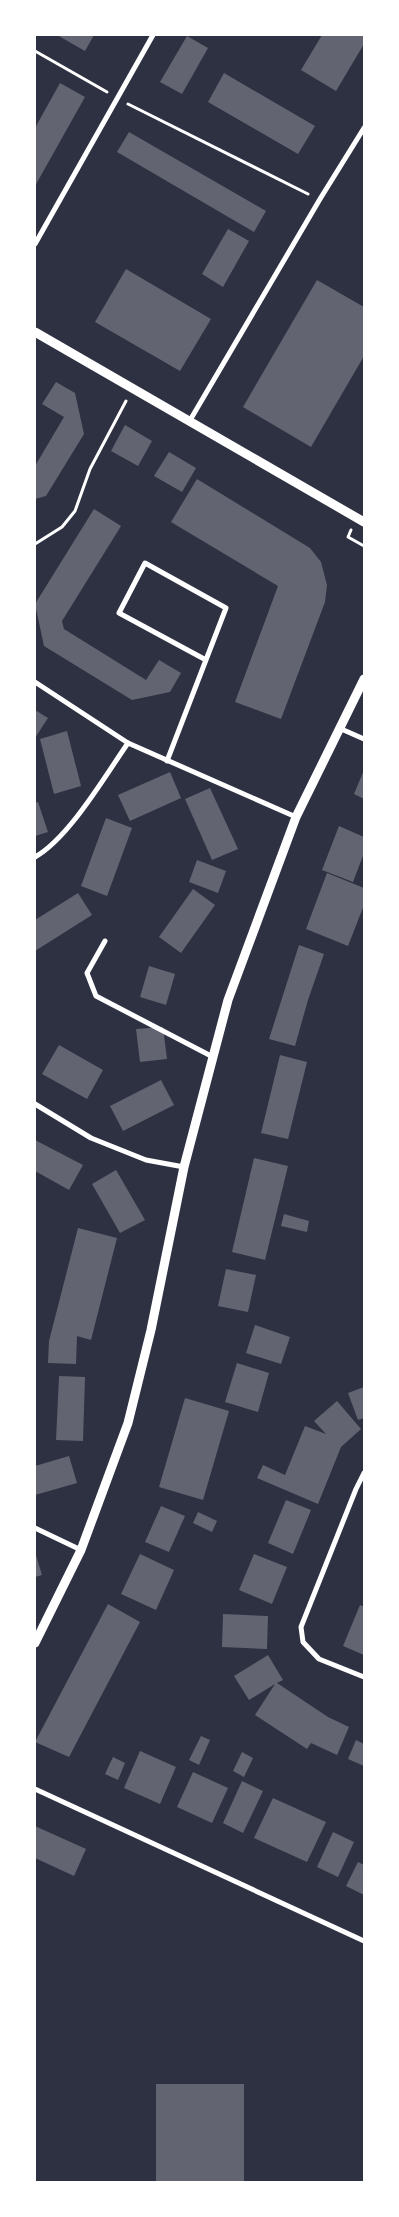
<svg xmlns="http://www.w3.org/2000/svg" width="399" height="2217" viewBox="0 0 399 2217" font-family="'Varela Round',sans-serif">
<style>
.building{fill:#626471}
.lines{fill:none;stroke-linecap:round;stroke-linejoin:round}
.path{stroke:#fff;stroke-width:3}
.minor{stroke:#fff;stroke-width:5}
.tertiary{stroke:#fff;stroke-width:9}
</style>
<rect width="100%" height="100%" fill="#2d3142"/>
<g class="building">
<path d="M 57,35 L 94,35 L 85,51 Z"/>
<path d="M 322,35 L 364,35 L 364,44 L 336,91 L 301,70 Z"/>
<path d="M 187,36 L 208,48 L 182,94 L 160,82 Z"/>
<path d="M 224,73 L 315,126 L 298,154 L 208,102 Z"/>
<path d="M 60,83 L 85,97 L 35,186 L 35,128 Z"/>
<path d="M 129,132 L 266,211 L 254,232 L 117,152 Z"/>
<path d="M 228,229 L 249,241 L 223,287 L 202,274 Z"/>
<path d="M 126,269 L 211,319 L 180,371 L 95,322 Z"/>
<path d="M 317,280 L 364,307 L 364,356 L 311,447 L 243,407 Z"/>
<path d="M 56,382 L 75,393 L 84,434 L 46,496 L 35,499 L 35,466 L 64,417 L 42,404 Z"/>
<path d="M 125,425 L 152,441 L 138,466 L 111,451 Z"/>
<path d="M 169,452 L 196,468 L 182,492 L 154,476 Z"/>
<path d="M 197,479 L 310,548 L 321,562 L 327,585 L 325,602 L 281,719 L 235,702 L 278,586 L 171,522 Z"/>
<path d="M 94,509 L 121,526 L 62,621 L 64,629 L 146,680 L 159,660 L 181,673 L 170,692 L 132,700 L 44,646 L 35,604 Z"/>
<path d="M 35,710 L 48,718 L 35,738 Z"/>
<path d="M 67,731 L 81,786 L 54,794 L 40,739 Z"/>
<path d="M 364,770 L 364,799 L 354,794 Z"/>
<path d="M 170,772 L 181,798 L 130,821 L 118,795 Z"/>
<path d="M 210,788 L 238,849 L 212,860 L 185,799 Z"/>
<path d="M 38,802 L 48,832 L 35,836 L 35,803 Z"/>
<path d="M 106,818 L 132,828 L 107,896 L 81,886 Z"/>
<path d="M 339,826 L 364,837 L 364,853 L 353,882 L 322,870 Z"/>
<path d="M 197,860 L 226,871 L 218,893 L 189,882 Z"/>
<path d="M 327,873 L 364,888 L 364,905 L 348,946 L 306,929 Z"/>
<path d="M 193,889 L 215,905 L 181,953 L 159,937 Z"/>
<path d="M 78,893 L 92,915 L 35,951 L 35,920 Z"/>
<path d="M 299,945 L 324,954 L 308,1000 L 295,1046 L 269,1039 Z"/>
<path d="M 149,966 L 175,974 L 166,1005 L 140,997 Z"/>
<path d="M 163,1027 L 167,1059 L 140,1062 L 136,1029 Z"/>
<path d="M 59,1045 L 103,1070 L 87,1099 L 42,1074 Z"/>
<path d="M 280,1055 L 307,1062 L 288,1139 L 261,1133 Z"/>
<path d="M 161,1080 L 174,1105 L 123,1131 L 110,1106 Z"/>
<path d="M 35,1140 L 83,1165 L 69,1190 L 35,1171 Z"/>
<path d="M 254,1158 L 288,1166 L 265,1260 L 232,1252 Z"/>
<path d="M 116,1170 L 145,1220 L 120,1233 L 92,1184 Z"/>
<path d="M 284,1214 L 309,1221 L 307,1232 L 281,1226 Z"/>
<path d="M 78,1228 L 117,1238 L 91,1340 L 77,1336 L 76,1364 L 48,1363 L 49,1341 Z"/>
<path d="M 226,1269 L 256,1275 L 248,1312 L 218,1306 Z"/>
<path d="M 255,1325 L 290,1337 L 281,1364 L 246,1353 Z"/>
<path d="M 237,1363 L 269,1373 L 258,1412 L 225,1402 Z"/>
<path d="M 59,1376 L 85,1377 L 83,1441 L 56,1440 Z"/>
<path d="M 364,1387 L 364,1418 L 358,1420 L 348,1393 Z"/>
<path d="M 185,1398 L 229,1411 L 203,1500 L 159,1487 Z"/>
<path d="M 337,1401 L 361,1429 L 341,1447 L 318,1504 L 257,1478 L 263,1465 L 285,1475 L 305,1426 L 326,1434 L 314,1421 Z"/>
<path d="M 69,1456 L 77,1483 L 35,1495 L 35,1466 Z"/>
<path d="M 286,1500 L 311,1510 L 293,1554 L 268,1543 Z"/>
<path d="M 161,1506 L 185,1516 L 169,1552 L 145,1542 Z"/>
<path d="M 198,1512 L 217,1521 L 212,1532 L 193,1523 Z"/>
<path d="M 35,1552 L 42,1575 L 35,1577 Z"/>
<path d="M 140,1554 L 174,1570 L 156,1610 L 121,1594 Z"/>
<path d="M 254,1554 L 287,1567 L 272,1604 L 239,1590 Z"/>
<path d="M 108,1604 L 140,1622 L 69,1757 L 35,1742 Z"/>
<path d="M 360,1605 L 364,1607 L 364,1655 L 343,1646 Z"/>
<path d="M 223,1614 L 268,1616 L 267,1649 L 222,1647 Z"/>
<path d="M 268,1655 L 283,1680 L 277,1683 L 328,1717 L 349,1727 L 337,1755 L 311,1743 L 307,1749 L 255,1715 L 275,1684 L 249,1700 L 234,1676 Z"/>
<path d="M 201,1736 L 210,1740 L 199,1765 L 189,1760 Z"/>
<path d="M 356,1740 L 364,1744 L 364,1766 L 348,1759 Z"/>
<path d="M 140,1751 L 176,1767 L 160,1804 L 124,1788 Z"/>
<path d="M 242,1752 L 253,1758 L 244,1777 L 233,1771 Z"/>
<path d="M 113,1757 L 125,1763 L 118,1780 L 105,1774 Z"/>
<path d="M 193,1772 L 228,1788 L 212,1823 L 177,1807 Z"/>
<path d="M 242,1781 L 263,1791 L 243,1833 L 223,1823 Z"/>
<path d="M 273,1798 L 326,1822 L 307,1862 L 254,1838 Z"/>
<path d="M 35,1826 L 86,1849 L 74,1876 L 35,1858 Z"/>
<path d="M 333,1832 L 354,1842 L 338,1877 L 317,1867 Z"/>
<path d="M 358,1862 L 364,1865 L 364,1895 L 346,1886 Z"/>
<rect x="156" y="2084" width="88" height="98"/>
</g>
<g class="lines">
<g class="path">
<path d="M 35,51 L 107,92"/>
<path d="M 128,104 L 308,194"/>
<path d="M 351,530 L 348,537 L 364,546"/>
<path d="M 35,544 L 62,527 L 75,511 L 90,469 L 126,401"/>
</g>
<g class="minor">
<path d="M 35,244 L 153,35"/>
<path d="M 189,422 L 320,199 L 364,128"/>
<path d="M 35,682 L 128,743 L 296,817"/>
<path d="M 339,728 L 364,739"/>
<path d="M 167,761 L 226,608 L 145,563 L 119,613 L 206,660"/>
<path d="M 35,857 C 69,838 105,776 128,743"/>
<path d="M 105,941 L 87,973 L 96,996 L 213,1057"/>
<path d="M 35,1104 L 91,1138 L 146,1160 L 184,1167"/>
<path d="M 364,1473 L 356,1489 L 301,1627 L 303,1642 L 319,1659 L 364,1677"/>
<path d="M 35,1528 L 81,1550"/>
<path d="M 35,1789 L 364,1941"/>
</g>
<g class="tertiary">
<path d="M 35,332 L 364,522"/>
<path d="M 35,1643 L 81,1550 L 128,1423 L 151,1330 L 184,1167 L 228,1000 L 296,817 L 364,679"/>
</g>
</g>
<rect width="399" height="2217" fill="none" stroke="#ffffff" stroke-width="72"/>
</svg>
